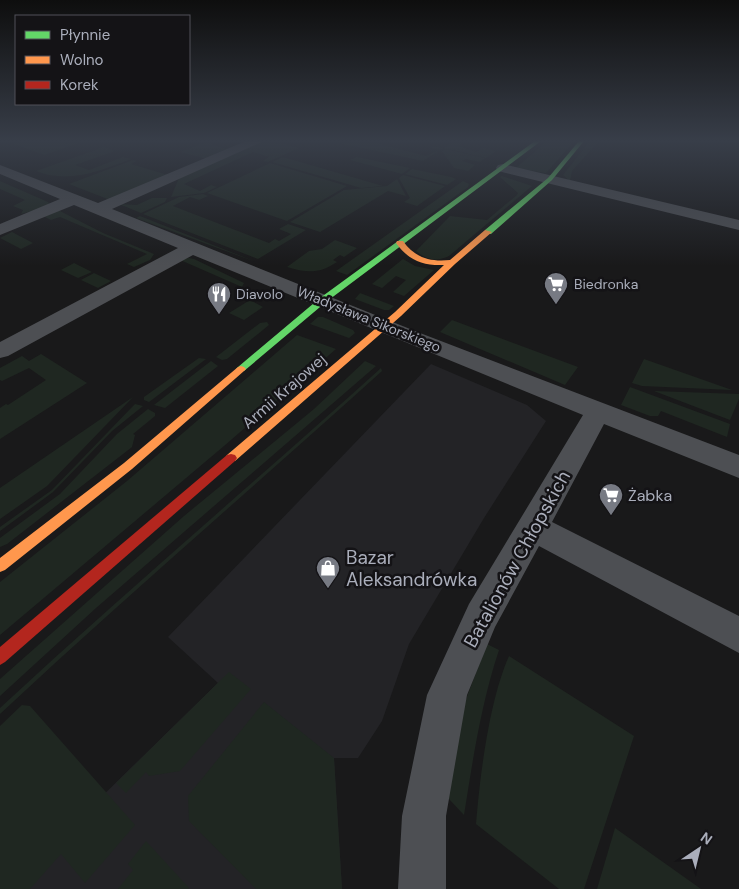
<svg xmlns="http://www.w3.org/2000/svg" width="739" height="889" viewBox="0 0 739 889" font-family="'DM Sans',sans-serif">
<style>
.built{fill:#232326}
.green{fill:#1f2721}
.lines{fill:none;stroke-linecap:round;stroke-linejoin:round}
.street{fill:#4d4f53;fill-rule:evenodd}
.fast{fill:#63d668;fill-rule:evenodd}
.slow{fill:#ff974d;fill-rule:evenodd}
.jam{fill:#b3261e;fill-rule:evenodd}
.labels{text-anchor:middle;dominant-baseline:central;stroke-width:5;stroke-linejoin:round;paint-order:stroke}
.far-poi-label{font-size:14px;fill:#aaaebb;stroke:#141316;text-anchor:start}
.far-street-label{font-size:14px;fill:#aaaebb;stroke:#141316}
.street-label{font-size:16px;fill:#aaaebb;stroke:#141316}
.poi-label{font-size:16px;fill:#aaaebb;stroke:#141316;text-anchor:start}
.near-poi-label{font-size:19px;fill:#aaaebb;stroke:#141316;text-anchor:start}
.near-street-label{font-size:19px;fill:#aaaebb;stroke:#141316}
</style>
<rect width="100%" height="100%" fill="#19191a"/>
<path class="built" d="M 431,364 L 527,405 L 546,421 L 484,518 L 409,644 L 382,721 L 358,758 L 334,758 L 342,889 L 7,889 L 218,683 L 168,637 Z"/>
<g class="green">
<path d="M 57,141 L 66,144 L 85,141 L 44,155 L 9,142 Z"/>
<path d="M 329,141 L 369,141 L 426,156 L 439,150 L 429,147 L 431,146 L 443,148 L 423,161 Z"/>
<path d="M 455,141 L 466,141 L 458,146 L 476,152 L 483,148 L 496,151 L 486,158 L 444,148 Z"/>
<path d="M 547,141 L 574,141 L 546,173 L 516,168 Z"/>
<path d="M 590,141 L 599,141 L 572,171 L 570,181 L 563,175 Z"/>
<path d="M 207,142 L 228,150 L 207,159 L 180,152 Z"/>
<path d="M 260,142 L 278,144 L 280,143 L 299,148 L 268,162 L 263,161 L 269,157 L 253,152 L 184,184 L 200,191 L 211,185 L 217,187 L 204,193 L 171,197 L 179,178 Z"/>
<path d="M 104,147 L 115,151 L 75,165 L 89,170 L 123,157 L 131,159 C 100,171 68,184 36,171 Z"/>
<path d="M 446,149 L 485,158 L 480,162 L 466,159 L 462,161 L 475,165 L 468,171 L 454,168 L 442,151 Z"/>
<path d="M 283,157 L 383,186 L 361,188 L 272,162 Z"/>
<path d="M 357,157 L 410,168 L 402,174 L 350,160 Z"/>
<path d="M 133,160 L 136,161 L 131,164 L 168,175 L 110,200 L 69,184 Z"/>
<path d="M 270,163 L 347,186 L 287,221 L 207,193 Z"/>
<path d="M 412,169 L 451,177 L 456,179 L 447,185 L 405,174 Z"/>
<path d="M 403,175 L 445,186 L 417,206 L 404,202 L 410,198 L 399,178 Z"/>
<path d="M 502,176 L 532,186 L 449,256 C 437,262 426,260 416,251 L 450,216 L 487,220 L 517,195 L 518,193 L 500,177 Z"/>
<path d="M 397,179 L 406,196 L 388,191 L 320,232 L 290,222 L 344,190 L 387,186 Z"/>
<path d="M 0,181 L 48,202 L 51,206 L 21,214 L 23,210 L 13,206 L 25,200 L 0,189 Z"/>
<path d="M 463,181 L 469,184 L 468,187 L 347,275 L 336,271 Z"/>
<path d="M 203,194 L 208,196 L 199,200 L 190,197 L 173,206 L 269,243 L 275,239 L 279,241 L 291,234 L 279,229 L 288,224 L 306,230 L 258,259 L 143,214 L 179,197 Z"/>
<path d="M 152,198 L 167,198 L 165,202 L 141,213 L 119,204 L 137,205 Z"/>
<path d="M 58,210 L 103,233 L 154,254 L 150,260 L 134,267 L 127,264 L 147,254 L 60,217 L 51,220 L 43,216 Z"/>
<path d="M 140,216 L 256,262 L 136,218 Z"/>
<path d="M 12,232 L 33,243 L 21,249 L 0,238 Z"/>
<path d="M 335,240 L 357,248 L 344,257 L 340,255 L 333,260 L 337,262 C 319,274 307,273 287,267 L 309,251 L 322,249 Z"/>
<path d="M 189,258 L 194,259 L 244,283 L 242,287 L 178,259 Z"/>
<path d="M 403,259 L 415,266 L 434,270 L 404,296 L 393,292 L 406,280 L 396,276 L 382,288 L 372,284 Z"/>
<path d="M 74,263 L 92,272 L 78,278 L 61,270 Z"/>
<path d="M 94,273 L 111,281 L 98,288 L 81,280 Z"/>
<path d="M 360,293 L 394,306 L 389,310 L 384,310 L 355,299 Z"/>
<path d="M 250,300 L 263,307 L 244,320 L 229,313 Z"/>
<path d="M 318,317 L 323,317 L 353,330 L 355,333 L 349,338 L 310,324 Z"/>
<path d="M 452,320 L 578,367 L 565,385 L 440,332 Z"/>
<path d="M 267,322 L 269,325 L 227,359 L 222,360 L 216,357 L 260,323 Z"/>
<path d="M 297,335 L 336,349 L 224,446 L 0,635 L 0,582 L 127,481 Z"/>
<path d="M 41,354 L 87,383 L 0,439 L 0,408 L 6,404 L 8,405 L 46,380 L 29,368 L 2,381 L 0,380 L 0,368 L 22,356 L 29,361 Z"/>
<path d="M 199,358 L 206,359 L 149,402 L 144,400 L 144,397 Z"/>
<path d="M 644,359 L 732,390 L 642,386 L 632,383 Z"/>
<path d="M 211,361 L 218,366 L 165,408 L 154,405 Z"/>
<path d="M 365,361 L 376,366 L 96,608 L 0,696 L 0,679 L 184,516 L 314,409 Z"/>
<path d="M 381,368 L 382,371 C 255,486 125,597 0,714 L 0,708 C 125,592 255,482 381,368 Z"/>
<path d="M 630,387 L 730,424 L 727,437 L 661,411 L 658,416 L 650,416 L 621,405 Z"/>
<path d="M 654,391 L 739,394 L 739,399 L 730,420 Z"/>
<path d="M 133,397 L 47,486 L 0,519 L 0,488 Z"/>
<path d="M 135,404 L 143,406 L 112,431 L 53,492 L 0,531 L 0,527 L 52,490 Z"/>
<path d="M 148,409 L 155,413 L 155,416 L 133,434 L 135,435 L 132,447 L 7,544 L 0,547 L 0,538 L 60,494 L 117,434 Z"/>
<path d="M 487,644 L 499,650 C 481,704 473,759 464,815 L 449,799 L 446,786 L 463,707 Z"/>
<path d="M 509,656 L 634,736 L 584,889 L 559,889 L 476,824 C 480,775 489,701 509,656 Z"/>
<path d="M 229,672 L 251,689 L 180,771 L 149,776 L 146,772 L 126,793 L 116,783 Z"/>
<path d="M 264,702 L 334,758 L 342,889 L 256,889 L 189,821 L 188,796 Z"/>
<path d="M 22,705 L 30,706 L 135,825 L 85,883 L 61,854 L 30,889 L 0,889 L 0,726 Z"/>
<path d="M 615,828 L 701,889 L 597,889 Z"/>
<path d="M 146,841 L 189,888 L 188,889 L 118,889 L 133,870 L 128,864 Z"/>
</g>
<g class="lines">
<g class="street">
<path d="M 246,141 L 264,141 L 112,209 L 420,333 L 739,455 L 739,478 L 604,424 L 552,522 L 739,616 L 739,653 L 539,546 L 495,627 L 467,695 L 446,816 L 446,889 L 398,889 L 402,816 L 427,695 L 469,604 L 583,415 L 193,255 L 8,356 L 0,358 L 0,342 L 178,248 L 74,205 L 0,235 L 0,224 L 60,199 L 0,174 L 0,165 L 98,203 Z"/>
<path d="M 503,164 L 739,220 L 739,230 L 498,171 L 496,168 L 498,165 Z"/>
</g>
<g class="fast">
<path d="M 535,141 L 541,141 L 326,302 L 244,371 L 238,371 L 236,369 L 238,367 L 320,298 Z"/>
<path d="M 579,141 L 584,141 L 552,180 L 491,234 L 485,234 L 485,230 L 548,178 Z"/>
</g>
<g class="slow">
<path d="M 485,230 L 492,232 L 455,264 L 401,316 L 235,461 L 227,461 L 225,458 L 227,455 L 395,312 L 444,265 C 423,266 408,260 396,243 L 397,241 L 403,241 C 415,258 430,262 450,260 Z"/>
<path d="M 241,366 L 244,367 L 246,369 L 244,371 L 132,469 L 5,570 L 0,572 L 0,558 L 124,463 L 238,367 Z"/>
</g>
<path class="jam" d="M 231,454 L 235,455 L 237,458 L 235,461 L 5,662 L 0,665 L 0,647 L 227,455 Z"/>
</g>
<linearGradient id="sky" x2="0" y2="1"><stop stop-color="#0e0e0e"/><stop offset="0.53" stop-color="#383e49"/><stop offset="1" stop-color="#383e49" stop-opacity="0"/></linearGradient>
<rect width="739" height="266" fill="url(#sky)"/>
<defs>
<g id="supermarket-pin" transform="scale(1.25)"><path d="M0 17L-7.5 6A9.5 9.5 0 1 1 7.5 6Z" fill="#777a83" stroke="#141316"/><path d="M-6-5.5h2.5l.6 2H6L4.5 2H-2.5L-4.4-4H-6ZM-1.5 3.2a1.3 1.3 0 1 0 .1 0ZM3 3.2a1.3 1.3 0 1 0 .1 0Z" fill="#fff"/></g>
<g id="restaurant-pin" transform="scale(1.25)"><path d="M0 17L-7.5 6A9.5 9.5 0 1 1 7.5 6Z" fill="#777a83" stroke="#141316"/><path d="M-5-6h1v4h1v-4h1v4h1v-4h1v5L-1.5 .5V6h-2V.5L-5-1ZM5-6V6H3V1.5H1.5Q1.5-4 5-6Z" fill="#fff"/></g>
<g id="shop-pin" transform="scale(1.25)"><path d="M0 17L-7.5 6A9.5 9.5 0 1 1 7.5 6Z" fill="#777a83" stroke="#141316"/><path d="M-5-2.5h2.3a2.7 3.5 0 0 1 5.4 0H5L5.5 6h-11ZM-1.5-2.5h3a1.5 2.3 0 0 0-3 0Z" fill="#fff"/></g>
</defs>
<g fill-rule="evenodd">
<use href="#supermarket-pin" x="556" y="284"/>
<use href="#restaurant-pin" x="219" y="294"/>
<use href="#supermarket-pin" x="611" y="495"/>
<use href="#shop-pin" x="328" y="568"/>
</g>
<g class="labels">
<g class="far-poi-label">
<text x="574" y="284">Biedronka</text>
<text x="236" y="294">Diavolo</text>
</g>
<g class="far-street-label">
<text transform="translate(369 319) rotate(22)">Władysława Sikorskiego</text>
</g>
<g class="street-label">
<text transform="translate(284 391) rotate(-41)">Armii Krajowej</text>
</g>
<g class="poi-label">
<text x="628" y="495">Żabka</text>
</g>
<g class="near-poi-label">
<text x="346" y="557">Bazar<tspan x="346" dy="22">Aleksandrówka</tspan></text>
</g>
<g class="near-street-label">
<text transform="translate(517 559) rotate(-61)">Batalionów Chłopskich</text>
</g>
</g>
<rect x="15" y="15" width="175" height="90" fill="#141316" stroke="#505158"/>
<rect x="25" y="31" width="25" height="8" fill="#63d668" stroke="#505158"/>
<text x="60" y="40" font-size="15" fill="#aaaebb">Płynnie</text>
<rect x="25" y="56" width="25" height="8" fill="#ff974d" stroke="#505158"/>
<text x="60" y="65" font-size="15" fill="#aaaebb">Wolno</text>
<rect x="25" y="81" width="25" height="8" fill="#b3261e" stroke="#505158"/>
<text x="60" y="90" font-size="15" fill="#aaaebb">Korek</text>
<g transform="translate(699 849) rotate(35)" stroke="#141316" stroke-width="4" paint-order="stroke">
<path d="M0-4L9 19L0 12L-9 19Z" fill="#aaaebb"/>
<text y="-8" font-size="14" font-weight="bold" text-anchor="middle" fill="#aaaebb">N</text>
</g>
</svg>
